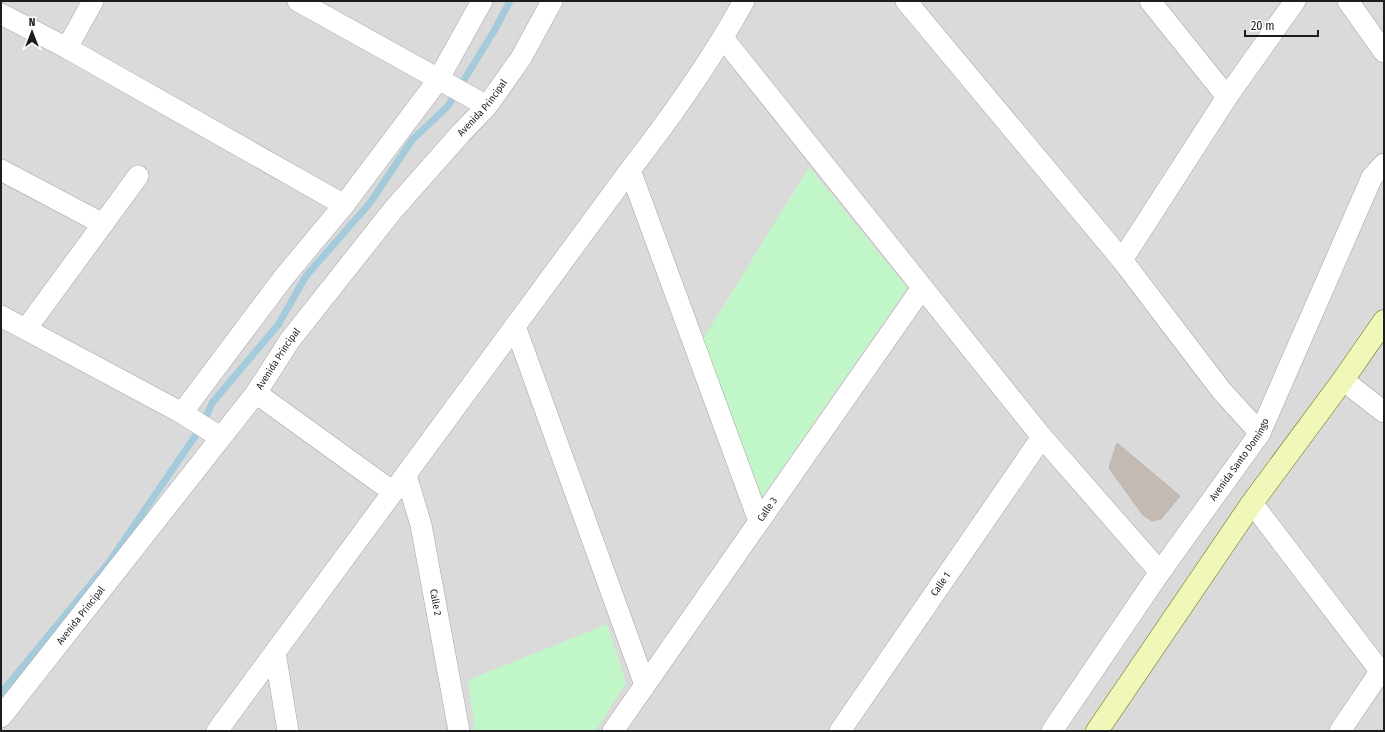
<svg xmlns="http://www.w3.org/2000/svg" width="1385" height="732" viewBox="0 0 1385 732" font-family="'Fira Sans Condensed',sans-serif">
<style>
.residential{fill:#dbdada}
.park{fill:#c1f7c8}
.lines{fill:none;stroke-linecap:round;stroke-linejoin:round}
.stream{stroke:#a4cbdb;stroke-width:7}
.building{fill:#c2bab3;stroke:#bfb3a6}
.street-casing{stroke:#a4a4a4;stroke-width:22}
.secondary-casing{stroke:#5e7008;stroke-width:23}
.street{stroke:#fff;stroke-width:21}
.secondary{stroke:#f0f7b8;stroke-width:22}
.labels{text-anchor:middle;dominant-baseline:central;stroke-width:3;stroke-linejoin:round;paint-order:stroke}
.street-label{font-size:10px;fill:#1d1d1d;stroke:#fff}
</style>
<rect width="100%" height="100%" fill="#eeebe3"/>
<rect class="residential" x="1" y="1" width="1383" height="730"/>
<g class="park">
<path d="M 809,167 L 907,288 L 762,497 L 703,339 Z"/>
<path d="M 607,624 L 626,683 L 595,731 L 475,731 L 468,680 Z"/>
</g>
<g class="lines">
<path class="stream" d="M 1,693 L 110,561 L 202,426 L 212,403 L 278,325 L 306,276 L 370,203 L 412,140 L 448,106 L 494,31 L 510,1"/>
</g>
<path class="building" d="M 1117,443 L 1180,496 L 1161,519 L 1152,521 L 1143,515 L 1109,468 Z"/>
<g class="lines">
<g class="street-casing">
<g id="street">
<path d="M 298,1 L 487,106"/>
<path d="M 906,1 L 1122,260 L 1221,390 L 1260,433"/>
<path d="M 1150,1 L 1227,97"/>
<path d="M 1348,1 L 1384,52"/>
<path d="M 1,14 L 67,48 L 344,205"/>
<path d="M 723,38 L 1042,437 L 1160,572"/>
<path d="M 67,48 L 93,1"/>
<path d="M 1,170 L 103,224"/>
<path d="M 630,170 L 759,521"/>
<path d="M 1122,260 L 1227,97 L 1295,1"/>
<path d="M 1,316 L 182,413 L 220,437"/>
<path d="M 515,326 L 645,685"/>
<path d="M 26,329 L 138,176"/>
<path d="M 1343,380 L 1384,412"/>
<path d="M 256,393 L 393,492"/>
<path d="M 182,413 L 284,277 L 344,205 L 438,80 L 482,1"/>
<path id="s1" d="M 406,475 L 421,525 L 459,731"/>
<path d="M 1252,503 L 1384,676"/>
<path d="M 275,652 L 288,731"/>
<path id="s2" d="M 1,717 L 256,393 L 290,340 L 393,210 L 461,133 L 487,106 L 521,58 L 552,1"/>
<path d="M 217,731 L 630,170 C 672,116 711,61 744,1"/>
<path id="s3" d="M 613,731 L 922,288"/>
<path id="s4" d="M 840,731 L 1042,437"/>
<path id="s5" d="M 1052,731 L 1160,572 L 1260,433 L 1372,177 L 1384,164"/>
<path d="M 1340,731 L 1380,672"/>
</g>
</g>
<g class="secondary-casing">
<path id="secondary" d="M 1097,731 L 1252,503 L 1343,380 L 1384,321"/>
</g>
<use href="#street" class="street"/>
<use href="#secondary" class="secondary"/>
</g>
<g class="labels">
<g class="street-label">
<text stroke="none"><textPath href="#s2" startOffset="777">Avenida Principal</textPath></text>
<text stroke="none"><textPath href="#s2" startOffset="453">Avenida Principal</textPath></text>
<text stroke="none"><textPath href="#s5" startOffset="330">Avenida Santo Domingo</textPath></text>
<text stroke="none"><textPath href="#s3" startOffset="270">Calle 3</textPath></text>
<text stroke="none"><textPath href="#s4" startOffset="178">Calle 1</textPath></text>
<text stroke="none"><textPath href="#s1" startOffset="131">Calle 2</textPath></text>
<text stroke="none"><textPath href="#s2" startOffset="129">Avenida Principal</textPath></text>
</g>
</g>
<rect width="1385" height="732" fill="none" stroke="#1d1d1d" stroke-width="4"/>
<g transform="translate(32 32)" stroke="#ffffff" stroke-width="3" paint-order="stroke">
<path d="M0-3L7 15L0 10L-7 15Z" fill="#1d1d1d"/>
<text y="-6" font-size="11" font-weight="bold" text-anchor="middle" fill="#1d1d1d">N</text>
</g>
<path d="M1245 30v6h73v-6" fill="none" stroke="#1d1d1d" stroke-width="2"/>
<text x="1251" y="30" font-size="12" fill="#1d1d1d" stroke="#ffffff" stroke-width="3" paint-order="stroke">20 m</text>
</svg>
